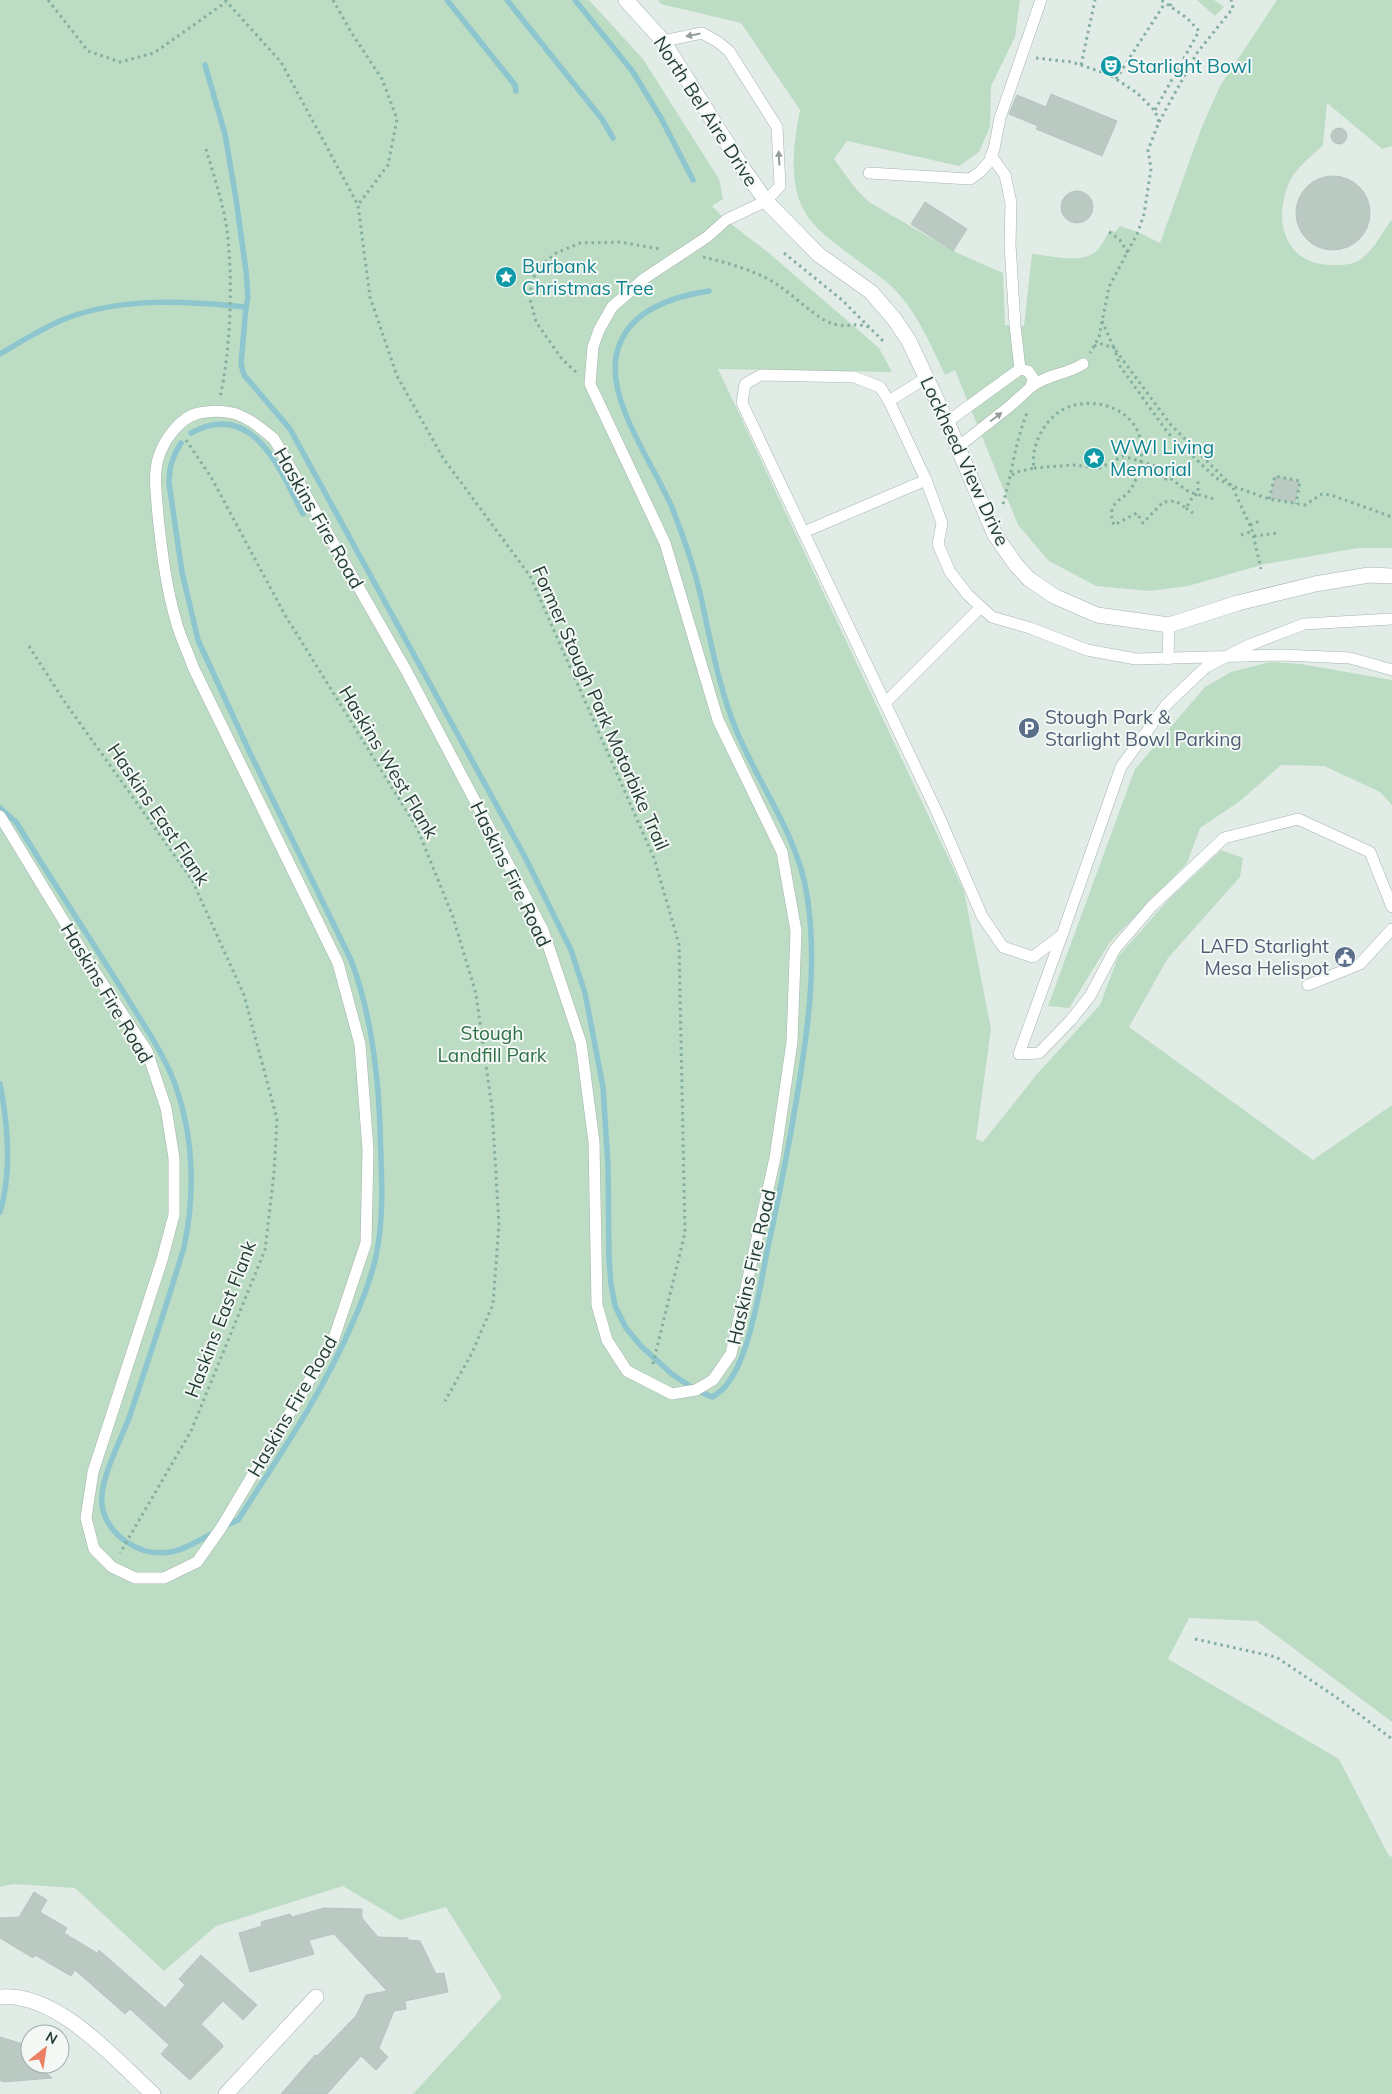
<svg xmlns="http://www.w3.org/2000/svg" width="1392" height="2094" viewBox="0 0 1392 2094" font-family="Mulish,sans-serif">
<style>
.green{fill:#bcdcc4}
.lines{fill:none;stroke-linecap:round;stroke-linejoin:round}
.stream{stroke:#8dc6ce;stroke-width:5.5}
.building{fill:#bbc9c3;stroke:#b5c5be}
.service-casing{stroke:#a5b4ae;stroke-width:12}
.minor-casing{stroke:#a5b4ae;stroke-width:16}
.path{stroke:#84aea0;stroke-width:3;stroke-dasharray:2.5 4;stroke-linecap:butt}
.service{stroke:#fff;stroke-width:11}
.minor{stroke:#fff;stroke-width:15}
.oneway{fill:#919e9a}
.labels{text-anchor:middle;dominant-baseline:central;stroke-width:4;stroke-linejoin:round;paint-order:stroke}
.culture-label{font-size:19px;fill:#0d838f;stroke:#f3f8f5;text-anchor:start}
.street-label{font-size:19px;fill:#233c35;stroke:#f3f8f5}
.service-label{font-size:19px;fill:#4e5e75;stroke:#f3f8f5;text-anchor:start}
.park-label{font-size:19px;fill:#2f7147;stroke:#f3f8f5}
</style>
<rect width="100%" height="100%" fill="#e2ece7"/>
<g class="green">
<path d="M 0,0 L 589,0 L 643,59 L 719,179 L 723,199 L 712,206 L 726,220 L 770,254 L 879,348 L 892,372 L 718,369 L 964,891 L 991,1029 L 976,1139 L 983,1142 L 1037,1074 L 1100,1005 L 1118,957 L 1167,901 L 1221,850 L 1243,858 L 1240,877 L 1168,958 L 1129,1027 L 1313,1160 L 1392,1105 L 1392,1722 L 1257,1621 L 1189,1618 L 1168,1659 L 1339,1759 L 1389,1856 L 1392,1857 L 1392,2094 L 413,2094 L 502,1997 L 446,1907 L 400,1920 L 343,1886 L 216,1926 L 164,1971 L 75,1888 L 13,1884 L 0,1887 Z"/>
<path d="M 658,0 L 1020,0 L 1015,37 L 991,86 L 990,127 L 979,152 L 959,166 L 847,141 L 834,159 L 856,189 L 869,202 L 953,251 L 1003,273 L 1005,325 L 1024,326 L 1032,254 C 1050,255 1078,264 1094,253 C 1100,249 1106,237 1110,230 L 1115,232 L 1120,226 L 1138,232 L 1160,243 L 1201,129 L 1220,86 L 1277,0 L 1392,0 L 1392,146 L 1382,149 L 1327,103 L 1323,145 C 1311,157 1294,169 1288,185 C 1273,223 1286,265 1332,265 C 1341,265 1351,265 1358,261 C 1373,252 1382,233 1392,219 L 1392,548 L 1358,548 L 1265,564 L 1188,586 L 1150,591 L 1096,586 L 1049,561 L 1018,525 L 955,370 L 945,375 C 930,344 918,313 893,288 C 882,277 869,269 857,260 C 839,246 818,233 806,214 C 787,184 794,142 800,110 L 741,23 L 661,4 Z"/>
<path d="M 1197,0 L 1214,0 L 1224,7 L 1215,16 Z"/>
<path d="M 1270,662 L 1301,664 L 1392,680 L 1392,805 L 1380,792 L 1324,766 L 1281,765 L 1240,801 L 1200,828 L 1187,863 L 1110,942 L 1069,1008 L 1048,1006 L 1135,769 L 1205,687 L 1231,672 Z"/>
</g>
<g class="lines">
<g class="stream">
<path d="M 447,0 L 515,85 L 516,91"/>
<path d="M 507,0 L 602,119 L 613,138"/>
<path d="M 575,0 L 633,72 L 661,118 L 693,180"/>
<path d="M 246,307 L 241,364 L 244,375 L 290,429 L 525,857 L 571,950 L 585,993 L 603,1087 L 608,1166 L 609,1259 L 611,1284 L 615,1306 L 626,1328 L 641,1346 L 673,1375 L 696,1390 L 712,1397 C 748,1380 759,1289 767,1252 C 779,1196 790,1141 799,1084 C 809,1021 817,959 807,895 C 797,831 755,781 733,722 C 718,682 710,639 701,597 C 694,567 684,538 673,510 C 655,466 608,404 616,357 C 624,312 669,297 709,291"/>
<path d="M 0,354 C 22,341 44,327 67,318 C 124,297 187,301 246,307 L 248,297 L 246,271 L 236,199 L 225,134 L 205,65"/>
<path d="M 191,433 C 254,399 280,470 303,514"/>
<path d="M 181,443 C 173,456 169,467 169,483 L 182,572 L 198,640 L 250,753 L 351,960 C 371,1013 378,1071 380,1127 C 381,1170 385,1214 376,1256 C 371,1279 362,1302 352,1324 C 322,1394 279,1456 238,1520 L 223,1527"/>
<path d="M 0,808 L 16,822 C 52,881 90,938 126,996 C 144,1026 166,1056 177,1090 C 194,1140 195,1196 184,1247 C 167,1305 148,1361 129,1418 C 120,1442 99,1480 102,1505 C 107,1536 140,1557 170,1552 C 185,1550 201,1539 215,1532"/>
<path d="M 0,1084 C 8,1125 12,1172 0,1212"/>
</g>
</g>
<g class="building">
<path d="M 1051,94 L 1117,121 L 1102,156 L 1036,129 L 1038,126 L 1009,114 L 1017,95 L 1046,107 Z"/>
<circle cx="1339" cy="136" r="8"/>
<circle cx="1333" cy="213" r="37"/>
<circle cx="1077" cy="207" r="16"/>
<path d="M 925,202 L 967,229 L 953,251 L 911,224 Z"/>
<path d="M 1275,477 L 1299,482 L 1295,502 L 1271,498 Z"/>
<path d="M 34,1892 L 47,1900 L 40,1912 L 67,1928 L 64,1933 L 97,1953 L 99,1950 L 165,2008 L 185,1985 L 179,1979 L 201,1955 L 257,2005 L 243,2020 L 223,2001 L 201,2024 L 222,2044 L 223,2047 L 190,2080 L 161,2054 L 169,2045 L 130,2009 L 125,2014 L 75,1970 L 71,1976 L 35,1955 L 33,1958 L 0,1938 L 0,1918 L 19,1917 Z"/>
<path d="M 324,1908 L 362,1909 L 362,1918 L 378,1937 L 408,1938 L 408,1940 L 420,1941 L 436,1974 L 444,1973 L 448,1992 L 405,2001 L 406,2009 L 394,2011 L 379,2048 L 388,2057 L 376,2070 L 361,2056 L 327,2094 L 281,2094 L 315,2055 L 317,2056 L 356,2016 L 366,1995 L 387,1991 L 334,1934 L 309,1940 L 314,1954 L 250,1972 L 239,1933 L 262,1926 L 261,1922 L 290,1914 L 292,1917 Z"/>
<path d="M 0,2037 L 30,2046 L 30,2064 L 37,2064 L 52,2078 L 3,2082 L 0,2080 Z"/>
</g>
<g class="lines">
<g class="service-casing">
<g id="service">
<path d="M 991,156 L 1005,175 L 1011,203 L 1010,244 L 1015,325 L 1020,369"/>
<path d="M 869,173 L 970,179 L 980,172 L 989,162 L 994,149 L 1000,118 L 1041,0"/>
<path d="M 1031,387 C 1047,374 1066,375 1083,364"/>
<path d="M 889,401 L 926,378"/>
<path d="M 947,422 L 1020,369 L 1028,371 L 1033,378 L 1031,387 L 1010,406 L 958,447"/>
<path d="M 804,532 L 926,480"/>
<path d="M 1392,619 L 1304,624 L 1247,646 L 1206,667 L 1166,705 L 1121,767 L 1062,935 L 1033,957 L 1003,947 L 982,916 L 937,812 L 742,403 L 745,384 L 761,375 L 854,377 L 880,387 L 889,401 L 926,480 L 942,523 L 938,544 L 950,572 L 968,595 L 992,617 L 1030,628 L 1087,650 L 1136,659 L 1283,655 L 1350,658 L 1392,670"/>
<path d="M 1168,659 L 1169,625"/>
<path d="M 885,703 L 981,607"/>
<path d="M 0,816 L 93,969 L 147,1051 L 166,1108 L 174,1158 L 174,1215 L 162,1260 L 93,1472 L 86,1518 L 94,1549 L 112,1567 L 135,1578 L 164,1578 L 197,1562 L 221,1528 L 333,1341 L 366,1243 L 368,1150 L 360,1044 L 338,963 L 193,667 C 188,652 180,637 176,621 C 166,587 162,552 158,516 C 157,498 153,477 158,459 C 163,441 180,417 199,413 C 233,407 249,417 274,439 L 407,672 L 543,930 L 581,1043 L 594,1142 L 597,1305 L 607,1340 L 627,1371 L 672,1394 L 696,1390 L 713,1380 L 731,1354 L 775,1158 L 792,1042 L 796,931 L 782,852 L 718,720 L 665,543 L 590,384 L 593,347 L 599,330 L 612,307 L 645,278 L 707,237 L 726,220 L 766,201 L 780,186 L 777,127 L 729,51 L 718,42 L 702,33 L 663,41"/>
<path d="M 1062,935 L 1019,1054 L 1039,1053 L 1071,1020 L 1090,996 L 1115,949 L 1152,906 L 1224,838 L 1298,819 L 1370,852 L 1392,907"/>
<path d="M 1308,985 L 1360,964 L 1392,929"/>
</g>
</g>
<g class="minor-casing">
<g id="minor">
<path d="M 626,0 L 663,41 L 744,170 L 766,201 L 819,255 L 871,292 L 895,320 L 909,341 L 947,422 L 995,535 L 1016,565 L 1029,579 L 1054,596 L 1097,615 L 1169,625 L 1238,603 L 1315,584 L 1369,575 L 1392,576"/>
<path d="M 0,1997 C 56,1991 115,2059 153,2094"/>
<path d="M 226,2094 L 316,1997"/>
</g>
</g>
<g class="path">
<path d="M 48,0 L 88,51 L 120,62 L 154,53 L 226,2"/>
<path d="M 225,0 L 281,62 L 358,205 L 370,297 L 397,376 L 443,458 L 530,576 L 654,858 L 679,944 L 685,1233 L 652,1368"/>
<path d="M 333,0 L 351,32 L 382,79 L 397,119 L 388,165 L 358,205"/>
<path d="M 1170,6 L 1173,0"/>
<path d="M 1036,58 L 1072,62 L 1110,75 L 1137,93 L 1155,111 L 1159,122 L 1148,150 L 1151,169 L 1144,214 L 1138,232 L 1109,287 L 1099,337 L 1090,353"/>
<path d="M 1081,65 L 1095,0"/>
<path d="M 1116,79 L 1165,3"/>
<path d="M 1155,110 L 1199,31 L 1187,18 L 1161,0"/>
<path d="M 1159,122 L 1197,53 L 1233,8 L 1231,0"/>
<path d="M 206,149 C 214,176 223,203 227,230 C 233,279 231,350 220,397"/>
<path d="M 1109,232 L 1120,240 L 1128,253"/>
<path d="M 784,253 L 842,300 L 884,342"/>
<path d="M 703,257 C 724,262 746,268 766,278 C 788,289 805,309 826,321 C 846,331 853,320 871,328"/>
<path d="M 1102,321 L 1114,348 L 1171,425 L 1232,486 L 1269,499 L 1305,505 L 1322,494 L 1331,495 L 1392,517"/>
<path d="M 1094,346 L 1102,344 L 1114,348 L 1120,366 L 1168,433 L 1216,478 L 1232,486 L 1252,530 L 1261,569"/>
<path d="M 576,372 L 562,359 L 536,322 L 529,295 L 536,270 L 556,253 L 580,243 L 620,242 L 660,249"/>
<path d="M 186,440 L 211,477 L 285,615 L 417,828 L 453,917 L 476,994 L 492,1108 L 499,1225 L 493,1304 L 472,1353 L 445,1401"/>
<path d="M 1094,458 L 1095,468"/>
<path d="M 1034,468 L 1073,465 L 1100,468 L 1123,456 L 1161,468 L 1162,474 L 1166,479 L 1170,478 L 1189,492 L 1214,499"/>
<path d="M 1012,475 L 1017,472 L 1034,468 C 1030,446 1045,417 1066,408 C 1091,397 1127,406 1138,432 C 1146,450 1140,479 1127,494 C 1121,499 1114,502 1112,510 C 1111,516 1112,520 1114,525 L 1137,513 L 1143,523 L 1163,502 L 1176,501 L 1186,508 L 1192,498 L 1198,493 L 1198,481"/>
<path d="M 1269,499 L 1275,476 L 1300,481 L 1296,504"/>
<path d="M 1003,504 C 1012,474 1015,442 1027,413"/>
<path d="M 1186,508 L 1193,513"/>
<path d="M 1250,525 L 1262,520"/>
<path d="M 1241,535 L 1253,531"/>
<path d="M 1254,536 L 1278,533"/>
<path d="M 29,646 L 64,701 L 192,880 L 244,995 L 277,1119 L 274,1173 L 265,1250 L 191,1431 L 120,1553"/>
<path d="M 1195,1639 L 1276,1657 L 1336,1697 L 1392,1739"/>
</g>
<use href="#service" class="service"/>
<use href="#minor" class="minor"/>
</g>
<defs><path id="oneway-solid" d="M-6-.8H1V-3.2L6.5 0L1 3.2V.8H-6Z" transform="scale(1.25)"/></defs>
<g class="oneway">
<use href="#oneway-solid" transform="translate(693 35) rotate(169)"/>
<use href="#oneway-solid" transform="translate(779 158) rotate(-93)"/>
<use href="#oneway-solid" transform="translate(996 417) rotate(-37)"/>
</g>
<defs>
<g id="theatre-disc" transform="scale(1.125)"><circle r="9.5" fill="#0f9aa8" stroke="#f3f8f5"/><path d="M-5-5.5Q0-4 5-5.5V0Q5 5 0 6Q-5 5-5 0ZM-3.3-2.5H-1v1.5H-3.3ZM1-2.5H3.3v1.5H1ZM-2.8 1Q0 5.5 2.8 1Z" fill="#fff"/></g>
<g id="sight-disc" transform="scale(1.125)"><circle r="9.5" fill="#0f9aa8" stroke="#f3f8f5"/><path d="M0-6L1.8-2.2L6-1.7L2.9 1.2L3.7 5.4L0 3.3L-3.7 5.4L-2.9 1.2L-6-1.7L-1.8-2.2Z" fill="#fff"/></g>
<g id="parking-disc" transform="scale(1.125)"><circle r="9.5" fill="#5c6f8a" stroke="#f3f8f5"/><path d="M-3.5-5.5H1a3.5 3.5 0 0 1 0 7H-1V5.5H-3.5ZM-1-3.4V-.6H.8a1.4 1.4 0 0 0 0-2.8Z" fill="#fff"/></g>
<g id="civic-disc" transform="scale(1.125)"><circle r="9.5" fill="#5c6f8a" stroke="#f3f8f5"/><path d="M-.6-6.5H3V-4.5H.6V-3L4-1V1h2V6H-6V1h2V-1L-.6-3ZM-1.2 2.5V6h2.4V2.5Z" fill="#fff"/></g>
</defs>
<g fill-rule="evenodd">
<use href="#theatre-disc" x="1111" y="66"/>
<use href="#sight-disc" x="506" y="277"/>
<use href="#sight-disc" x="1094" y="458"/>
<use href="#parking-disc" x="1029" y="728"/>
<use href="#civic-disc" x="1345" y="957"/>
</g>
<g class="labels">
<g class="culture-label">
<text x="1127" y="66">Starlight Bowl</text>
<text x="522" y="266">Burbank<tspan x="522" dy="22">Christmas Tree</tspan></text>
<text x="1110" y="447">WWI Living<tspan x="1110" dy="22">Memorial</tspan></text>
</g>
<g class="street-label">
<text transform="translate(706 111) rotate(57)">North Bel Aire Drive</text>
<text transform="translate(965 461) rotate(65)">Lockheed View Drive</text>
<text transform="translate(319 518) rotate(60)">Haskins Fire Road</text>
<text transform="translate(601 708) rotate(66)">Former Stough Park Motorbike Trail</text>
<text transform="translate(389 762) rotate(59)">Haskins West Flank</text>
<text transform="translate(159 814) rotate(56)">Haskins East Flank</text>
<text transform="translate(511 874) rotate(64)">Haskins Fire Road</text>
<text transform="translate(107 993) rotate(59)">Haskins Fire Road</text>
<text transform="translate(751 1267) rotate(-77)">Haskins Fire Road</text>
<text transform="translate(220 1319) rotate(-69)">Haskins East Flank</text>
<text transform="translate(292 1406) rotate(-60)">Haskins Fire Road</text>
</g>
<g class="service-label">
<text x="1045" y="717">Stough Park &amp;<tspan x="1045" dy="22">Starlight Bowl Parking</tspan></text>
<text x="1329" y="946" text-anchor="end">LAFD Starlight<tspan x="1329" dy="22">Mesa Helispot</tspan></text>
</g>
<g class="park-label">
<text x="492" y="1033">Stough<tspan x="492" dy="22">Landfill Park</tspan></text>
</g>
</g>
<g transform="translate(45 2049) rotate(30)"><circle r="24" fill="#f3f8f5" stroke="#a0ada8"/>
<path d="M0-4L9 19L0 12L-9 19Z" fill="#ec7f60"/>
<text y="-8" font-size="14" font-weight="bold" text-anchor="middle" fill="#233c35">N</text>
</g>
</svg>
